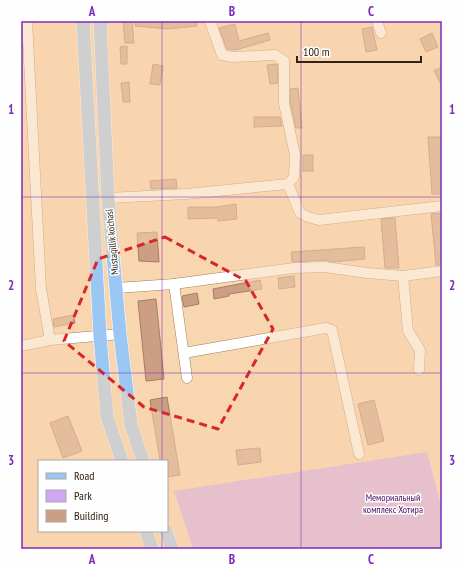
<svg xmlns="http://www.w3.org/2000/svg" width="463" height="570" viewBox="0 0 463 570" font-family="'PT Sans Narrow',sans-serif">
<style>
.green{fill:#d3a6f3}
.building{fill:#cc9f85;stroke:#a77c64}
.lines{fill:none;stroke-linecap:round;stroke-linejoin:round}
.minor-casing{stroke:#9f805b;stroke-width:11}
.major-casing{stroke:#fff;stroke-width:14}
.minor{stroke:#fff;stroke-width:10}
.major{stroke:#9bc7f4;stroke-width:13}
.marked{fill:none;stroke:#d62828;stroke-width:3;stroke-dasharray:8 5;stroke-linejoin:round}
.grid{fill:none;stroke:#7b2cbf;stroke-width:1;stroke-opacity:0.55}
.labels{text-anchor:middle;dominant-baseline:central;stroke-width:3;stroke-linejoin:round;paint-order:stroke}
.street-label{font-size:10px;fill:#302314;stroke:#fefefe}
.park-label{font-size:10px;fill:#480e64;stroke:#fefefe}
.neatline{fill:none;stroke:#7b2cbf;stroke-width:1.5}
.grid-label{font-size:13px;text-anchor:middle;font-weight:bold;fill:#7b2cbf}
</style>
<rect width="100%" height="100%" fill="#f8d6af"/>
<path class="green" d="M 427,452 L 442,509 L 442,549 L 193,549 L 174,491 Z"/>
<g class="building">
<path d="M 123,21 L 132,21 L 134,43 L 125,43 Z"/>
<path d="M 135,21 L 196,21 L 197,26 L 168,29 L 135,26 Z"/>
<path d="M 235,24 L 239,41 L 268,33 L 270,40 L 236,50 L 227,49 L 219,28 Z"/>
<path d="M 372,27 L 377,50 L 366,52 L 362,29 Z"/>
<path d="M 432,33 L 438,47 L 426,52 L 420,39 Z"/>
<path d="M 127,46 L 127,64 L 121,64 L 120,47 Z"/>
<path d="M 153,64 L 163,66 L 160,85 L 150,84 Z"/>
<path d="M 277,64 L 278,83 L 270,84 L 267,65 Z"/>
<path d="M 442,67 L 442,86 L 434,71 Z"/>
<path d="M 129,82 L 130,102 L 123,102 L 121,83 Z"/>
<path d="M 298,88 L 302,128 L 296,128 L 290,102 L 290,89 Z"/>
<path d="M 254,117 L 280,117 L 282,126 L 254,127 Z"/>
<path d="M 428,137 L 442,137 L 442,194 L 432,194 Z"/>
<rect x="303" y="155" width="10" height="16"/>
<path d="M 176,179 L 177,188 L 151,189 L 150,181 Z"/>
<path d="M 236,204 L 237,219 L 218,221 L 218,218 L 188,219 L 188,207 L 217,207 Z"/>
<path d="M 442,213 L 442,265 L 436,265 L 431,214 Z"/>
<path d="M 395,218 L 399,268 L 385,268 L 381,219 Z"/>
<path d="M 157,232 L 159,262 L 139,261 L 137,233 Z"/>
<path d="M 364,247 L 365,259 L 332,262 L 325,260 L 292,262 L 291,252 Z"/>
<path d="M 294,276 L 295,287 L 279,289 L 278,278 Z"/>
<path d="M 260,280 L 262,289 L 229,294 L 229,296 L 214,299 L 213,289 Z"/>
<path d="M 197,293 L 199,304 L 184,307 L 182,296 Z"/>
<path d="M 156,299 L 164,379 L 146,381 L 138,301 Z"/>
<path d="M 73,315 L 75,323 L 54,327 L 53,319 Z"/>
<path d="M 167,397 L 180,475 L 167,477 L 167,461 L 160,461 L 150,400 Z"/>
<path d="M 374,400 L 384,441 L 368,445 L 358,404 Z"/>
<path d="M 68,416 L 82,451 L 63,458 L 50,423 Z"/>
<path d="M 260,448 L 261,462 L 238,465 L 236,450 Z"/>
</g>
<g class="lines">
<g class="minor-casing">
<g id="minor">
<path d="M 27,21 L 41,289 L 50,340"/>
<path d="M 377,21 L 381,33"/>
<path d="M 288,184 L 300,213 L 308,217 L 319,220 L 442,206"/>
<path d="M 108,198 L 186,194 L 288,184 L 294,177 L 295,155 L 284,103 L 284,61 L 275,55 L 232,57 L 222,55 L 210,21"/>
<path d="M 403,276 L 408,331 L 420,350 L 419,370"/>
<path d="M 174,284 L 187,378"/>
<path d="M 117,288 L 174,284 L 294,268 L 325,267 L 367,273 L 403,276 L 442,271"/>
<path d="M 21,346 L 50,340 L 120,334"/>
<path d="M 184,353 L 326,328 L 332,330 L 359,454"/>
</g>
</g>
<g class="major-casing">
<g id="major">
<path d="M 83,21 L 100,336 L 107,417 L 122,461"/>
<path d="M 100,21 L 108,198 L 120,334 L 131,425 L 143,461"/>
<path d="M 146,531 L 152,549"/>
<path d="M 166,531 L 172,549"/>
</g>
</g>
<use href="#minor" class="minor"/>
<use href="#major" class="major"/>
</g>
<path d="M0 0H463V570H0ZM 165,237 L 246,281 L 273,329 L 218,429 L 144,407 L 64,341 L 98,259 Z" fill="#f8d6af" fill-opacity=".55" fill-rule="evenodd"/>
<path class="marked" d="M 165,237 L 246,281 L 273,329 L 218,429 L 144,407 L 64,341 L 98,259 Z"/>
<path class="grid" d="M 162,21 L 162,461M 301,21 L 301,549M 21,197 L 442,197M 21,373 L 442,373M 162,531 L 162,549"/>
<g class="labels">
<g class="street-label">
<text transform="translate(112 242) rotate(-95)">Mustaqillik ko’chasi</text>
</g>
<g class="park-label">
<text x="393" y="497">Мемориальный<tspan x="393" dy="12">комплекс Хотира</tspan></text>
</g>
</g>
<rect width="463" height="570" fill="none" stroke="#fefefe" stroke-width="44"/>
<rect x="38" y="460" width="130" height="72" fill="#fefefe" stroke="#aca6a0"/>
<rect x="46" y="473" width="20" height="6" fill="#9bc7f4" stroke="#aca6a0"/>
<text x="74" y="480" font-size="12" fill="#302314">Road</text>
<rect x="46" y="490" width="20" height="12" fill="#d3a6f3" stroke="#aca6a0"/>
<text x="74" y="500" font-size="12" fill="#302314">Park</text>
<rect x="46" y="510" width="20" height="12" fill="#cc9f85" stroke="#aca6a0"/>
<text x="74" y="520" font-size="12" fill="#302314">Building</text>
<path d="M297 56v6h124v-6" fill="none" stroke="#302314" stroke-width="2"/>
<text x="303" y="56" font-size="12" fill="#302314" stroke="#fefefe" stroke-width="3" paint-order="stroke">100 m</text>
<rect x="22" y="22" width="419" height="526" class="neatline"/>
<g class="grid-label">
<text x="92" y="16">A</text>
<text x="232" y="16">B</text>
<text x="371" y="16">C</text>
<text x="11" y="114">1</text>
<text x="452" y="114">1</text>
<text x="11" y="290">2</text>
<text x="452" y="290">2</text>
<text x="11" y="465">3</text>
<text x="452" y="465">3</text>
<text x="92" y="564">A</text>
<text x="232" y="564">B</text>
<text x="371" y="564">C</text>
</g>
</svg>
